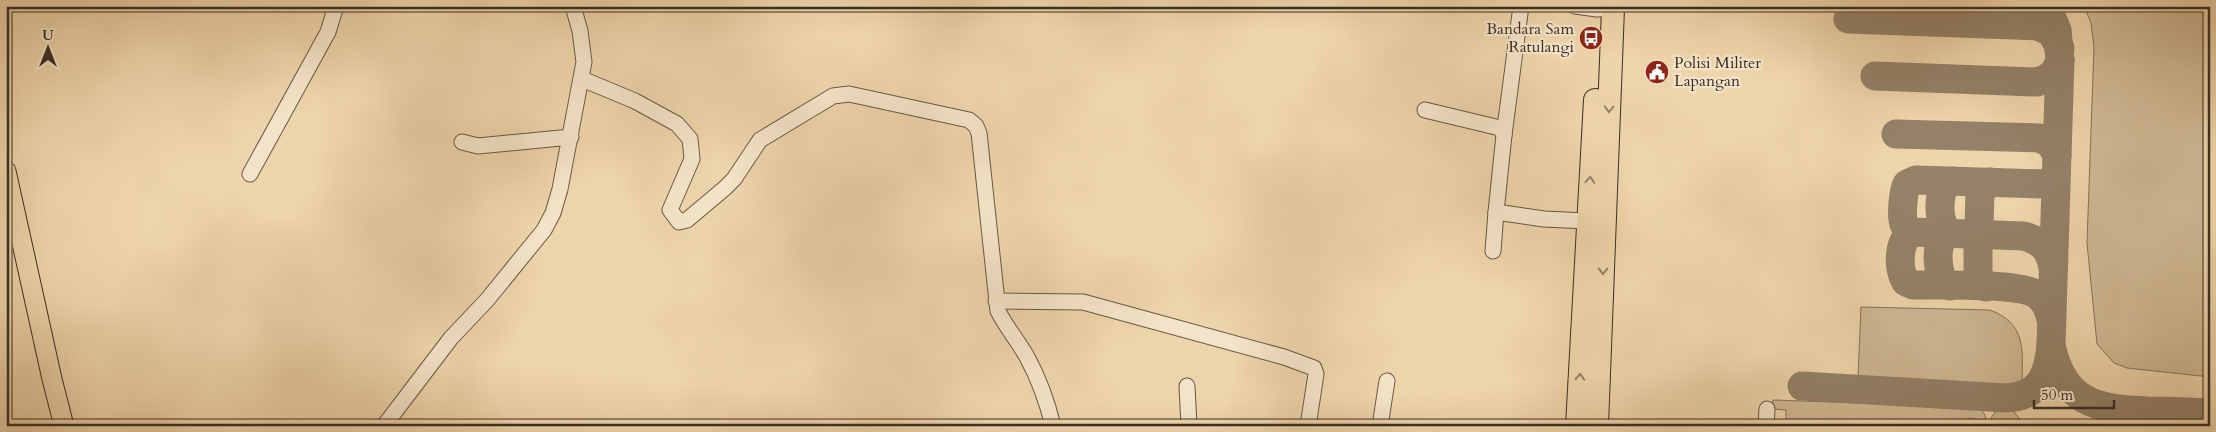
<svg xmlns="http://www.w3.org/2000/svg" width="2216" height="432" viewBox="0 0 2216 432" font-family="Cardo,serif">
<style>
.green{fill:#cfb893;stroke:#84735c}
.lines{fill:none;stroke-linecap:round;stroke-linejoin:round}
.taxiway{stroke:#948168;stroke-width:29}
.minor-casing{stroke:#675846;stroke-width:17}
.major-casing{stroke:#3a2e25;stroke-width:21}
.highway-casing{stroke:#3a2e25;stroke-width:24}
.minor{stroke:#f4e3c8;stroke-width:15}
.major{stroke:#eed4aa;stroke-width:19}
.highway{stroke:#eed4aa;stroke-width:22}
.oneway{stroke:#948168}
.labels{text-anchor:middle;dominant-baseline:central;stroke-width:4.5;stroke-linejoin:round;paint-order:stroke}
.poi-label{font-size:16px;fill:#3a2e25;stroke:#f4e3c8;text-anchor:end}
</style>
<rect width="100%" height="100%" fill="#eed4aa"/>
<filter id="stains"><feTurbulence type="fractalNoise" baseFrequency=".004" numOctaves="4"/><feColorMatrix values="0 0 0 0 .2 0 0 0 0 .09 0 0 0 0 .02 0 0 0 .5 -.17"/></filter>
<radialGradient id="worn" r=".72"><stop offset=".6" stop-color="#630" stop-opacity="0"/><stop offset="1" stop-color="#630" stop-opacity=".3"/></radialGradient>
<g class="green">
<path d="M 2084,6 L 2210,6 L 2210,377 L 2127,368 L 2114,363 L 2097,344 L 2087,243 L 2094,47 L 2091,23 Z"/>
<path d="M 1861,307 L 1990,310 C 2025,323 2023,348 2022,380 L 2014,386 L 1862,380 L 1858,376 Z"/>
<path d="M 1773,400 L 1974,407 C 1984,409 1987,417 1987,426 L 1979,426 L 1979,420 L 1969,418 L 1968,426 L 1786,426 L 1786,410 L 1773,409 Z"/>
<path d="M 2005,407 L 2014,412 L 2023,423 L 2075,426 L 1991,426 L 1991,418 L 1996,411 Z"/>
</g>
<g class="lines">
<g class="taxiway">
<path d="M 1848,19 L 2038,26 L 2051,32 L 2060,48"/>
<path d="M 1875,76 L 2037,82 C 2050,79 2056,72 2060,60"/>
<path d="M 1896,134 L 2039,138 L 2050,143 L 2057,155"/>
<path d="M 1913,232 C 1898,238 1897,269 1906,282 L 1913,285 C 1938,285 2019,283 2036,294 C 2046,300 2049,310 2051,320"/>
<path d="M 2053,268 C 2050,250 2041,240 2023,236 L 1913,232 C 1909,230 1906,229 1904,224 C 1901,217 1903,191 1907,184 L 1916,180 L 2044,184 L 2051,182 L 2056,173"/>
<path d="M 1950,286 C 1937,282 1936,252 1941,241 C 1943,237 1947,235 1951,233 C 1937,228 1938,196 1945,185 L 1953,181"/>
<path d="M 1986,287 L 1978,279 L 1978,247 L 1980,239 L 1988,235 L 1980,229 L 1979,225 L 1980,192 L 1990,182"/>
<path d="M 2051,345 C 2063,403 2096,409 2148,411 C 2169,411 2189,412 2210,413"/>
<path d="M 1802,386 L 2006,398 C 2040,396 2048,376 2051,345 L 2060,60 L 2057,30 L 2047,6"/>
</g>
<g class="minor-casing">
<g id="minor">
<path d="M 1575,6 L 1597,9 L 1613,8"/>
<path d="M 582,79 L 635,101 L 677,124 L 690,139 L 692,159 L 670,210 L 679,222 L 687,220 L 725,188 L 734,179 L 760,140 L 833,96 L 849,94 L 969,120 L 976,126 L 979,133 L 998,311 C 1006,327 1018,341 1027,357 C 1039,379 1047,401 1053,426"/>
<path d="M 1425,110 L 1500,128 L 1504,135 L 1496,212 L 1544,219 L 1587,221"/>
<path d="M 1504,135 L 1521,6"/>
<path d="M 462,142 L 478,146 L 571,137"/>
<path d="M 250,174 L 328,32 L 336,6"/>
<path d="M 1493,251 L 1496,212"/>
<path d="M 996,301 L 1083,302 L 1284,357 L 1314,368 L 1316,374 L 1308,426"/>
<path d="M 1187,386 L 1189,426"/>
<path d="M 384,426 L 451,338 L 487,300 L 544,230 L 553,213 L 560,189 L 584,62 L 580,31 L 573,6"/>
<path d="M 1380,426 L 1387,381"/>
<path d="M 1766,426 L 1767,409"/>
</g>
</g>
<g class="major-casing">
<path id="major" d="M 6,171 L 52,379 L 64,426"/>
</g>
<g class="highway-casing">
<g id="highway">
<path d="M 1577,426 L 1595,100"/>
<path d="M 1597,426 L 1613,8"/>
</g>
</g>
<use href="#minor" class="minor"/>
<use href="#major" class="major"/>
<use href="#highway" class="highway"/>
</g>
<defs><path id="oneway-chevron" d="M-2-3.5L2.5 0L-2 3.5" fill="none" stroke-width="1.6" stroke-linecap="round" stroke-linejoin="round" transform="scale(1.25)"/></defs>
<g class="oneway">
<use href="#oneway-chevron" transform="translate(1609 109) rotate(91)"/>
<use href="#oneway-chevron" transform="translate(1590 180) rotate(-86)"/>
<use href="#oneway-chevron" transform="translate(1603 271) rotate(92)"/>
<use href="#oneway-chevron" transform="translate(1580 377) rotate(-87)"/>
</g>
<defs>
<g id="bus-disc" transform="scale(1.25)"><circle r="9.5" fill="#8f2418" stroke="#f4e3c8"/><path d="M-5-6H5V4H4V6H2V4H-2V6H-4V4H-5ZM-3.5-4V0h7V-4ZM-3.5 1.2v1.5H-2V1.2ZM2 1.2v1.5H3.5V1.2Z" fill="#fff"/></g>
<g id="civic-disc" transform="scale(1.25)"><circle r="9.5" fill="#8f2418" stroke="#f4e3c8"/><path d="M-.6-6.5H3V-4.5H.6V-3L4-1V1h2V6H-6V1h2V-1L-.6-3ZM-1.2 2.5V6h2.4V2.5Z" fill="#fff"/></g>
</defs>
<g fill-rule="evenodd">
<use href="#bus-disc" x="1591" y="38"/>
<use href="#civic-disc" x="1657" y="72"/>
</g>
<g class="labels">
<g class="poi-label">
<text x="1574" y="29">Bandara Sam<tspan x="1574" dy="18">Ratulangi</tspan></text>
<text x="1674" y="63" text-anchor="start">Polisi Militer<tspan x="1674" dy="18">Lapangan</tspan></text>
</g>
</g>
<rect width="2216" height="432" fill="none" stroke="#eed4aa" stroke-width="25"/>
<rect x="8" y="8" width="2201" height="417" fill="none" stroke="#3a2e25" stroke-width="2.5"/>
<rect x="12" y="12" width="2191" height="407" fill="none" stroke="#3a2e25"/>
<g transform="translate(48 48)" stroke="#f4e3c8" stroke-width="4" paint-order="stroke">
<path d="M0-4L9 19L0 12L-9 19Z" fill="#3a2e25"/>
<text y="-8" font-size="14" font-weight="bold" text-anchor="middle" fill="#3a2e25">U</text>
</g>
<path d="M2034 400v8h80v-8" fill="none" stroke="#3a2e25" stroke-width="2.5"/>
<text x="2041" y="400" font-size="15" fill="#3a2e25" stroke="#f4e3c8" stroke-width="4" paint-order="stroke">50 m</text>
<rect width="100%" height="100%" filter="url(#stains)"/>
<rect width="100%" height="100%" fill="url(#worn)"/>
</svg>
